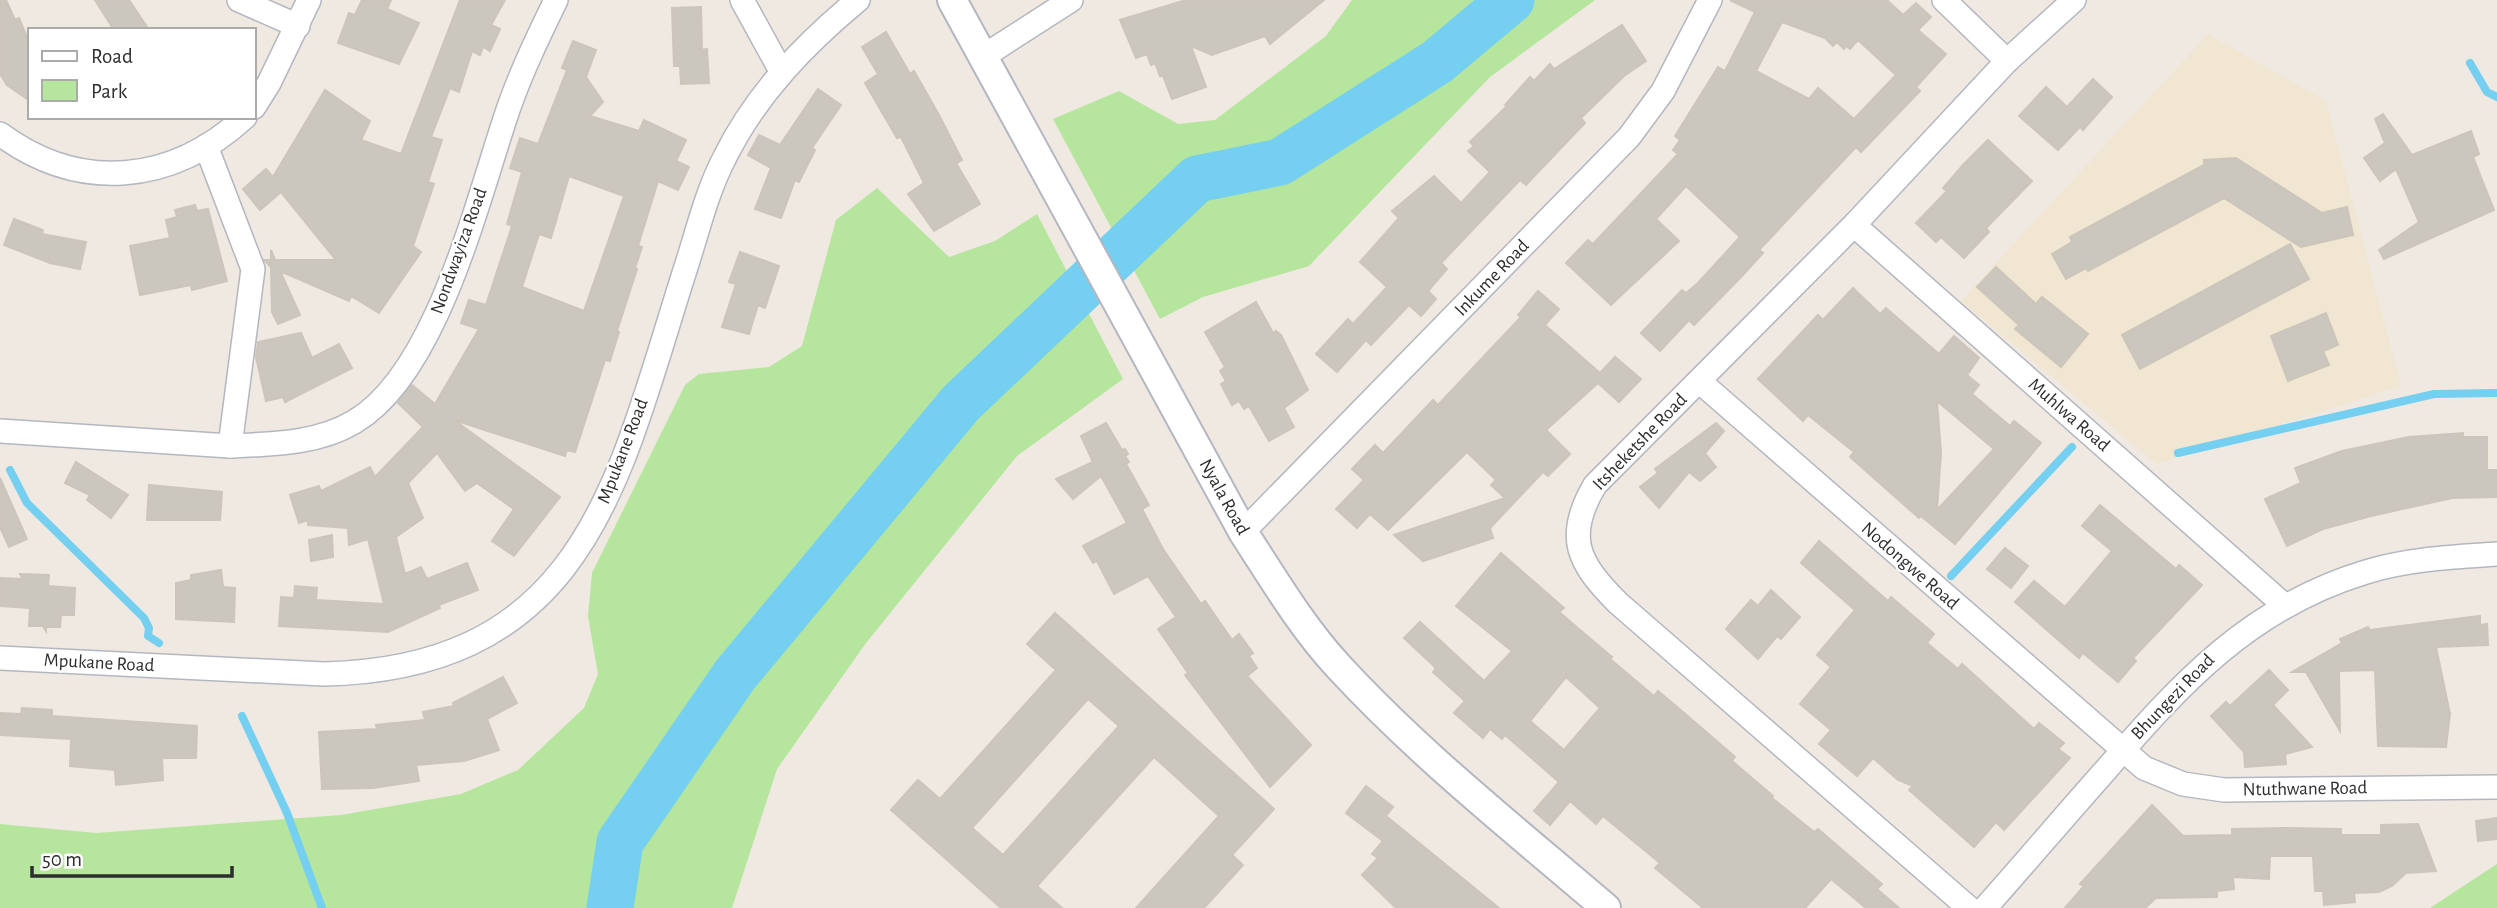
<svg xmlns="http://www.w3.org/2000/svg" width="2497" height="908" viewBox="0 0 2497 908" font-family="'Alegreya Sans',sans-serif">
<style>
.education{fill:#f0e6d1}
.green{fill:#b6e59e}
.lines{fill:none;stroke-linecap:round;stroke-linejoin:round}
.stream{stroke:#75cff0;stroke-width:8}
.river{stroke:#75cff0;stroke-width:47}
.building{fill:#cbc7bf;stroke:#cbc5ba;stroke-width:2;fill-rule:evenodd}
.minor-casing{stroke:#b4b7c1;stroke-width:26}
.tertiary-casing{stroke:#b4b7c1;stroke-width:32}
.minor{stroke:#fff;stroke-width:23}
.tertiary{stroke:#fff;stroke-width:28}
.labels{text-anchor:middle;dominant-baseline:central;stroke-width:5;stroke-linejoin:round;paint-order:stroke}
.street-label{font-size:19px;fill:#2e2e2e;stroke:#fff}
</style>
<rect width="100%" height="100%" fill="#efe9e1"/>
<path class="education" d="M 2208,34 L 2326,101 L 2401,386 L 2157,464 L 1961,301 Z"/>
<g class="green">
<path d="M 1352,0 L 1595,0 L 1490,77 L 1309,266 L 1203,297 L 1160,319 L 1053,119 L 1119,91 L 1178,124 L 1215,120 L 1326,36 Z"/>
<path d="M 877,188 L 949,257 L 995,241 L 1037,214 L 1123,379 L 1017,456 L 866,643 L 777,769 L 732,908 L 0,908 L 0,824 L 96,833 L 341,815 L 461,794 L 518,770 L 584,708 L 598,674 L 588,616 L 592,573 L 685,385 L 699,374 L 769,367 L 802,346 L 836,220 Z"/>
<path d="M 2497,864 L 2497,908 L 2430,908 Z"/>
</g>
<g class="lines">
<g class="stream">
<path d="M 2470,63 L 2487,92 L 2497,97"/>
<path d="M 2178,453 L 2434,394 L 2497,393"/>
<path d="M 10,470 L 27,503 L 144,618 L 149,628 L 148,636 L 159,643"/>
<path d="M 1951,576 L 2072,447"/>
<path d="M 242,716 L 287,813 L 322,908"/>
</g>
<path class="river" d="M 610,908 L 620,842 L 735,675 L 961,403 L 1197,179 L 1280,162 L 1437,62 L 1511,0"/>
</g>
<g class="building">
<path d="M 0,0 L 6,0 L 15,20 L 19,18 L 30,45 L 30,101 L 7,85 L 0,74 Z"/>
<path d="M 95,0 L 129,0 L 149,30 L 114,30 Z"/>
<path d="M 362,0 L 391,0 L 387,9 L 419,23 L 399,64 L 338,43 L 349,13 L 355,15 Z"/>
<path d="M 460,0 L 505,0 L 491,25 L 500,29 L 490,51 L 483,47 L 480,55 L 472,51 L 459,92 L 450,88 L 431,137 L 442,140 L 428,182 L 434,184 L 413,246 L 421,252 L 379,313 L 351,296 L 349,301 L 280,271 L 300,315 L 278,324 L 272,312 L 271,267 L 264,260 L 271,260 L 271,250 L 275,260 L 336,260 L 281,192 L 260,210 L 243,189 L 266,169 L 273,177 L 325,90 L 370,121 L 361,140 L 401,154 Z"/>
<path d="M 1186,0 L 1324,0 L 1270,44 L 1265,36 L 1212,55 L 1191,46 L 1206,87 L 1172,99 L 1163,76 L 1160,76 L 1155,63 L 1151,65 L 1147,54 L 1136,58 L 1120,20 Z"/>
<path d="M 1730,0 L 1887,0 L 1903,15 L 1916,3 L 1931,17 L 1918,30 L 1946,54 L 1916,87 L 1920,91 L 1861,152 L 1856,147 L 1759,250 L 1763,253 L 1741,277 L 1694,325 L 1689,320 L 1660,351 L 1641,333 L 1682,290 L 1686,293 L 1697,284 L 1740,237 L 1686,186 L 1656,219 L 1679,241 L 1611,305 L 1566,263 L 1588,240 L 1593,244 L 1678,154 L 1673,150 L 1680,140 L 1675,136 L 1718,67 L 1725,71 L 1755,12 ZM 1782,22 L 1825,38 L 1833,46 L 1837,42 L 1844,49 L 1846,46 L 1850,49 L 1858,40 L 1896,75 L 1854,119 L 1818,88 L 1809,99 L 1756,71 Z"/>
<path d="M 701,7 L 702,50 L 707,49 L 709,83 L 681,84 L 680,66 L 674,66 L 672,8 Z"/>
<path d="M 1622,25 L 1646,61 L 1624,76 L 1581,118 L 1585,123 L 1526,185 L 1520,180 L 1441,263 L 1447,269 L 1428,291 L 1436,299 L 1421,316 L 1409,305 L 1371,345 L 1366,340 L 1337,372 L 1316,354 L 1348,319 L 1353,324 L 1387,287 L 1360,262 L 1399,218 L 1392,211 L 1434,176 L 1461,203 L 1490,172 L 1468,151 L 1474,146 L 1470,142 L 1507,106 L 1505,105 L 1530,77 L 1534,81 L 1550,64 L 1554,69 Z"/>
<path d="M 886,32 L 910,74 L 914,71 L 939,115 L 962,160 L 956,163 L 980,204 L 934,231 L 908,194 L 924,183 L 901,137 L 897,138 L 865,83 L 878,74 L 862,47 Z"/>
<path d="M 573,41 L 596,50 L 586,77 L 603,102 L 590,116 L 639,131 L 644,120 L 686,140 L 676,161 L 689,167 L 678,190 L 658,181 L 638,246 L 642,247 L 635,268 L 637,269 L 617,331 L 619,332 L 610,361 L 605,360 L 575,452 L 567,450 L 565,456 L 454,420 L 560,497 L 514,556 L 492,541 L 514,509 L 477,483 L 465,491 L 437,453 L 408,483 L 423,518 L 396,537 L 405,574 L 421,567 L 427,579 L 467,563 L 478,590 L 439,605 L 440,608 L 388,632 L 279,626 L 281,597 L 294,598 L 295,586 L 317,588 L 316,600 L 384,604 L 368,539 L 349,545 L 348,528 L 308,525 L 308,520 L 299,523 L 290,495 L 319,486 L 321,491 L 370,467 L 375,477 L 423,427 L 398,403 L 412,385 L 435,404 L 479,329 L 461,323 L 469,300 L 486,305 L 512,226 L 507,224 L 522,172 L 510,168 L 520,138 L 538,144 L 567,70 L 562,68 ZM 569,176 L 624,196 L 584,311 L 522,287 L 539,234 L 551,238 Z"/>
<path d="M 2093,79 L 2112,97 L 2083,130 L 2080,127 L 2058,150 L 2019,116 L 2046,87 L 2067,107 Z"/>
<path d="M 818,89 L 841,105 L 812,148 L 815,150 L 799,182 L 795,180 L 781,218 L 755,209 L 771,168 L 748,155 L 759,135 L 780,145 Z"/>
<path d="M 2383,114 L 2412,155 L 2471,131 L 2479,154 L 2473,157 L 2494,210 L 2384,259 L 2379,250 L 2419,222 L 2396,169 L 2380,181 L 2364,158 L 2385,143 L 2375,119 Z"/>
<path d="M 1988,140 L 2032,181 L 1986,228 L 1989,232 L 1964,258 L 1941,237 L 1936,242 L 1916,223 L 1947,191 L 1943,188 L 1963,165 Z"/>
<path d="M 2236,158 L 2322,213 L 2347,207 L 2353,235 L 2301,247 L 2224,198 L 2088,271 L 2086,268 L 2066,279 L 2052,254 L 2072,242 L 2070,237 L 2204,165 L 2204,160 Z"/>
<path d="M 195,205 L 197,211 L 208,209 L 227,281 L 192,290 L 191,285 L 140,295 L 130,246 L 170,238 L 166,220 L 177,217 L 175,210 Z"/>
<path d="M 14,219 L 43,230 L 42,234 L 86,242 L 80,269 L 50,263 L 4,245 Z"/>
<path d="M 2290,244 L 2309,279 L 2140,369 L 2122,335 Z"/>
<path d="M 740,252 L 779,266 L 765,308 L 758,305 L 749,334 L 722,327 L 736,284 L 729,282 Z"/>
<path d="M 1996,267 L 2036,304 L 2042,297 L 2088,334 L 2061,367 L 2015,329 L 2019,325 L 1977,287 Z"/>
<path d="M 1853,288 L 1880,314 L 1886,308 L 1939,354 L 1954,336 L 1979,358 L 1967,375 L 1979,385 L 1972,394 L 2010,426 L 2014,421 L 2041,443 L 1955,544 L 1921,516 L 1919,518 L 1850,457 L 1854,452 L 1808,415 L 1803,421 L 1758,379 L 1818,315 L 1823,320 ZM 1937,401 L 1994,449 L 1937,510 L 1941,453 Z"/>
<path d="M 1538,291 L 1559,309 L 1545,325 L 1600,373 L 1615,357 L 1641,379 L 1619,402 L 1598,383 L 1546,430 L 1570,454 L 1548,476 L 1543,472 L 1490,528 L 1493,538 L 1423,561 L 1394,535 L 1505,498 L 1491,485 L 1496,480 L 1467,452 L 1388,530 L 1370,514 L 1357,528 L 1336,509 L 1364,480 L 1352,469 L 1375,445 L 1383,453 L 1433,400 L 1438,405 L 1521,317 L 1518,315 Z"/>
<path d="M 1256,302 L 1273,333 L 1276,331 L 1281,335 L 1308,390 L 1284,408 L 1294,427 L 1269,441 L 1249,406 L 1244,409 L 1239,401 L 1232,405 L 1221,384 L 1226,381 L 1220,371 L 1225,367 L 1205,332 Z"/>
<path d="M 2326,313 L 2338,345 L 2323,351 L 2329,365 L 2288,381 L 2271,336 Z"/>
<path d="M 301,333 L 312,358 L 339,344 L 352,368 L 285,402 L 283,397 L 266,401 L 256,357 L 258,342 Z"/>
<path d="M 1106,423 L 1122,450 L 1125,449 L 1128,454 L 1125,456 L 1129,462 L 1126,464 L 1149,505 L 1142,509 L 1163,549 L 1201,604 L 1205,601 L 1232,640 L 1239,634 L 1253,653 L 1249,656 L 1257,668 L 1247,676 L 1311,745 L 1270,787 L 1185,675 L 1188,673 L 1158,629 L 1176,617 L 1148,576 L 1114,594 L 1097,561 L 1093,563 L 1083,546 L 1127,523 L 1101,476 L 1073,499 L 1056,479 L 1093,462 L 1081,436 Z"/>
<path d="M 1716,423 L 1724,431 L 1705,453 L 1716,467 L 1700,481 L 1689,472 L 1659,508 L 1640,487 L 1658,473 L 1655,469 Z"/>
<path d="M 2463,433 L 2463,437 L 2487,437 L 2487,470 L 2497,470 L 2497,497 L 2452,498 L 2371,516 L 2323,529 L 2287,546 L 2265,499 L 2301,483 L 2295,468 L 2342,451 L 2409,437 Z"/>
<path d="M 76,462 L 128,495 L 111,518 L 87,500 L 90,495 L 65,483 Z"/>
<path d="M 0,478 L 27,539 L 9,547 L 0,527 Z"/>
<path d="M 149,485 L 222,492 L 220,520 L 147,520 Z"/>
<path d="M 2100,505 L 2176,569 L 2179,565 L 2202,585 L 2133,658 L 2136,661 L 2118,682 L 2083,653 L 2079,658 L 2015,602 L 2034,581 L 2065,607 L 2112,551 L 2082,526 Z"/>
<path d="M 332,535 L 333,557 L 311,561 L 309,540 Z"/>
<path d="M 1819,541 L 1888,601 L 1891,597 L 1934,634 L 1927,643 L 1958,669 L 1962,664 L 2034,729 L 2039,723 L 2064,743 L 2058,749 L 2070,758 L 2004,830 L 1996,822 L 1974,847 L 1909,790 L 1913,786 L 1898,780 L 1873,758 L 1857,776 L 1819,744 L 1831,730 L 1800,704 L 1831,667 L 1817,655 L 1855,610 L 1801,563 Z"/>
<path d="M 2005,548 L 2028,566 L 2011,588 L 1987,569 Z"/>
<path d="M 1501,553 L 1564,608 L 1559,612 L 1612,657 L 1610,659 L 1654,696 L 1658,691 L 1683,712 L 1735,757 L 1732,761 L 1773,796 L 1772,798 L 1814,832 L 1818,829 L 1882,884 L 1877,889 L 1899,908 L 1866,908 L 1831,879 L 1805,908 L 1703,908 L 1655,868 L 1660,863 L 1603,816 L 1596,824 L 1570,801 L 1550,825 L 1534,811 L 1559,782 L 1505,735 L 1502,739 L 1490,729 L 1483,738 L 1454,713 L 1465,701 L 1433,672 L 1436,668 L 1404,638 L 1420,622 L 1484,681 L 1512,651 L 1456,606 ZM 1566,677 L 1600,708 L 1564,750 L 1530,721 Z"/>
<path d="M 221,570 L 223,587 L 235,588 L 234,622 L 176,619 L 176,583 L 191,580 L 191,575 Z"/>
<path d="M 20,574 L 49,575 L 48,586 L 75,588 L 74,615 L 61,615 L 60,627 L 46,627 L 46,631 L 43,626 L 29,626 L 30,608 L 0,606 L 0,578 L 23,579 Z"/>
<path d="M 1771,590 L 1800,617 L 1781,639 L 1777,636 L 1758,659 L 1726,629 L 1751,600 L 1758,606 Z"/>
<path d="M 1055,613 L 1274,809 L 1232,855 L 1243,865 L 1204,908 L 1136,908 L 1219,816 L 1154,757 L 1037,886 L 1062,908 L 1001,908 L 891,810 L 918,780 L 940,799 L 1056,670 L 1027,644 ZM 1088,699 L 1119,726 L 1003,855 L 972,828 Z"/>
<path d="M 2480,616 L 2480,625 L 2487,624 L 2488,645 L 2436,647 L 2450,714 L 2446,747 L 2378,746 L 2375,670 L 2339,671 L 2340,731 L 2306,672 L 2292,672 L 2342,643 L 2340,639 L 2368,627 L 2370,630 Z"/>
<path d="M 2269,670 L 2288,690 L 2273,705 L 2312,747 L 2285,754 L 2286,764 L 2245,767 L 2244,752 L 2211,716 L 2226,702 L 2230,706 Z"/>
<path d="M 503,677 L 517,703 L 487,719 L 499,750 L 464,761 L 416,765 L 419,781 L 373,788 L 322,789 L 319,732 L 377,729 L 376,725 L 425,720 L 423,712 L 454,706 L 453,703 Z"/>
<path d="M 22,708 L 52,710 L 52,716 L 197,726 L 196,758 L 162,758 L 163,780 L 116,785 L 115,770 L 70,766 L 71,739 L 0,735 L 0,713 L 21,714 Z"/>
<path d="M 1366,786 L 1393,807 L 1386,816 L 1499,908 L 1396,908 L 1362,875 L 1378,858 L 1372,854 L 1383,841 L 1346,813 Z"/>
<path d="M 2152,805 L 2183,836 L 2232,835 L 2232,829 L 2286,828 L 2341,829 L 2341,835 L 2381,835 L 2381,825 L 2418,824 L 2436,871 L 2406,873 L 2392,886 L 2379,892 L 2354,893 L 2355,902 L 2324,905 L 2323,891 L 2315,891 L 2313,856 L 2270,856 L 2269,879 L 2233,877 L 2234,889 L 2217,891 L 2217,897 L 2156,898 L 2145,908 L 2065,908 L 2084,886 L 2080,884 Z"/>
<path d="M 2497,818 L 2497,839 L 2478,841 L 2476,821 Z"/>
</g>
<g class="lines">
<g class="minor-casing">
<g id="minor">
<path d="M 239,0 L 298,26"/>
<path d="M 742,0 L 781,71"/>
<path d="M 1944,0 L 2007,61"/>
<path d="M 984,56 L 1071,0"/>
<path d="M 254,107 L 269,83 L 309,0"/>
<path d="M 0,134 C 80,193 172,184 245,117"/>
<path d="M 206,146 L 253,269 L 230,446"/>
<path d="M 1854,225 L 2285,606"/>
<path d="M 1699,381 L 2144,768 L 2183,784 L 2224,790 L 2497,787"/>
<path d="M 0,431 L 230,446 C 272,444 317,444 354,422 C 438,373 478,196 509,107 C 522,70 539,35 556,0"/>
<path d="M 1243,532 L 1629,137 L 1663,91 L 1710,0"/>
<path d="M 0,658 L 324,674 C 589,668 619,475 686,267 C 698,230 707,191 725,157 C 756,94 805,44 858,0"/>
<path d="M 1969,908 L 1618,603 C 1578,563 1564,537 1595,485 L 1854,225 L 2007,61 L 2074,0"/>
<path d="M 1985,908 C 2025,863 2064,817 2104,772 C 2181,683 2250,607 2366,572 C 2408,559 2453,557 2497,554"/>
</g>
</g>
<g class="tertiary-casing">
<path id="tertiary" d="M 952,0 L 1243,532 C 1273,578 1301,626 1338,666 C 1419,754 1515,830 1606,908"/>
</g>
<use href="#minor" class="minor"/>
<use href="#tertiary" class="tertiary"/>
</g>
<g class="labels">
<g class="street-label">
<text transform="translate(459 251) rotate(-70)">Nondwayiza Road</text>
<text transform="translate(1492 278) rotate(-46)">Inkume Road</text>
<text transform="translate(2069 415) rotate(41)">Muhlwa Road</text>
<text transform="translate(1640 442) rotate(-46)">Itsheketshe Road</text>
<text transform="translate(623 451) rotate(-69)">Mpukane Road</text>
<text transform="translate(1224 497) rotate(61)">Nyala Road</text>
<text transform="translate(1910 566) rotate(41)">Nodongwe Road</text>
<text transform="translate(99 663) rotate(3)">Mpukane Road</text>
<text transform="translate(2173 697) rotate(-46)">Bhungezi Road</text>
<text transform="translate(2305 789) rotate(-1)">Ntuthwane Road</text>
</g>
</g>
<rect x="28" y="28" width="228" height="91" fill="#ffffff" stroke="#ababab" stroke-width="2"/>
<rect x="42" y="51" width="35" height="10" fill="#ffffff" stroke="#ababab" stroke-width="2"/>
<text x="91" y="63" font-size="21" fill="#2e2e2e">Road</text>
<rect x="42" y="80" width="35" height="21" fill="#b6e59e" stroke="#ababab" stroke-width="2"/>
<text x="91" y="98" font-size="21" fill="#2e2e2e">Park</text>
<path d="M32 866v10h200v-10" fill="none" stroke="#2e2e2e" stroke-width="3.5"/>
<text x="42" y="866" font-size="21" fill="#2e2e2e" stroke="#ffffff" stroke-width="5" paint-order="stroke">50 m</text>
</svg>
